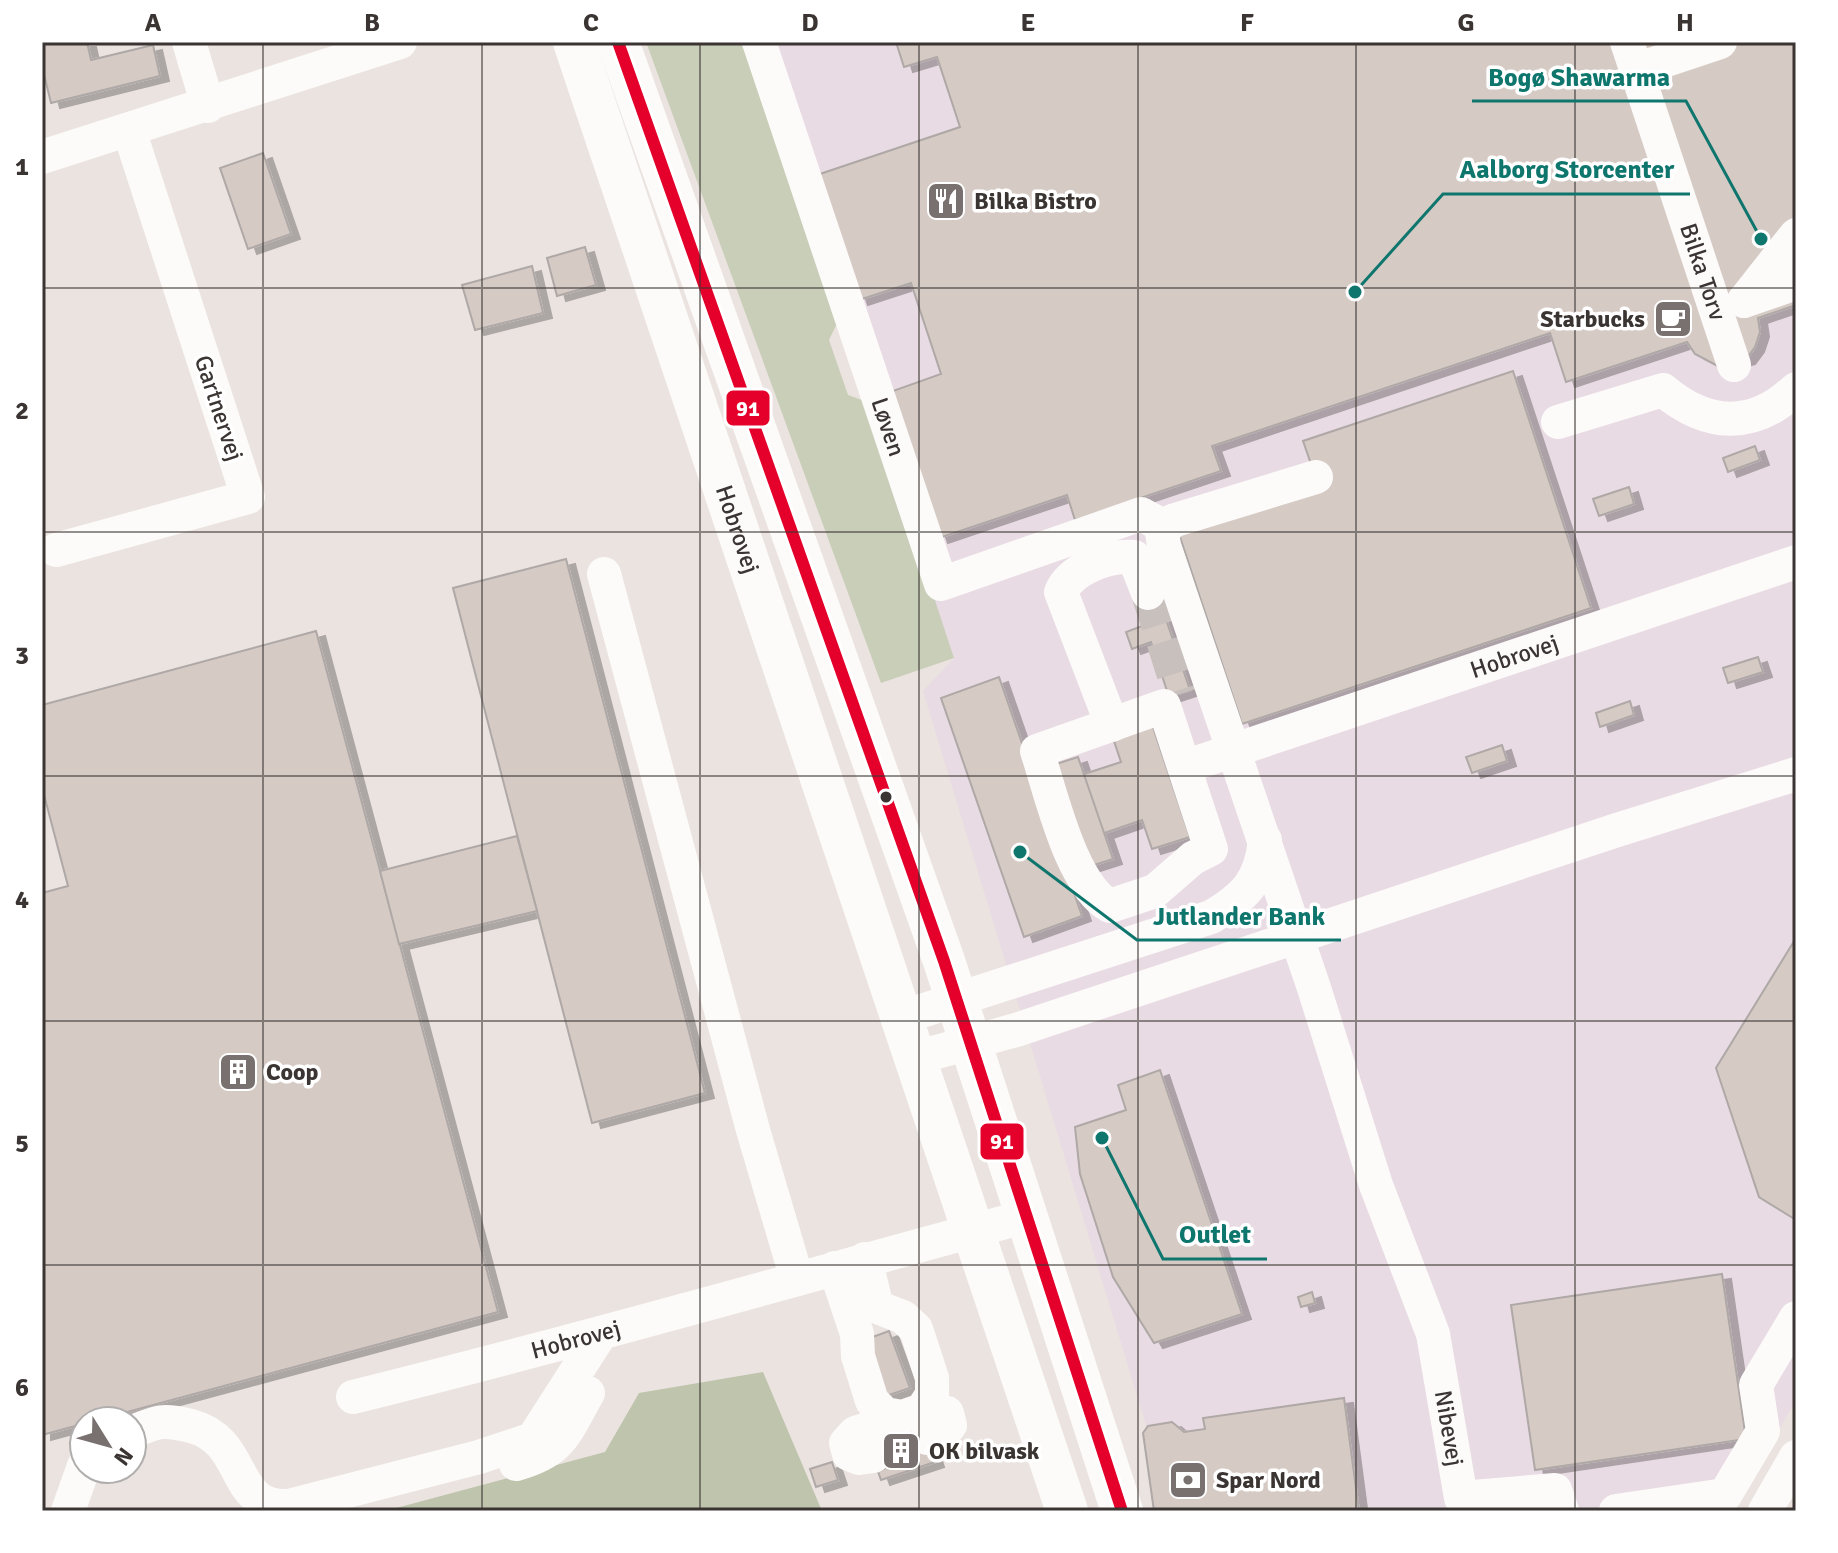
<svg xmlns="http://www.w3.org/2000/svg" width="1838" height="1553" viewBox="0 0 1838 1553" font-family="Signika,sans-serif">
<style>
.commercial{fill:#e9dbe3}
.green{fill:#c9ceb8}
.forest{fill:#bfc4ad}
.building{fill:#d6cac5;stroke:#aea8a6;stroke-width:2;filter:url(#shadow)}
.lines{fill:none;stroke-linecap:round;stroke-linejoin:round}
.minor-tunnel{stroke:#c8c0bd;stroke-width:34;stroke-dasharray:34 17;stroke-linecap:butt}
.minor{stroke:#fcfbfa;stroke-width:34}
.major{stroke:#fcfbfa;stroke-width:42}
.bus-1-casing{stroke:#fff;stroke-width:18}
.bus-1{stroke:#e4002b;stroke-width:12}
.grid{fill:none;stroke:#3a3432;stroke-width:2;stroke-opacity:0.55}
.bus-dot{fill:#3a3432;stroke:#fff;stroke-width:3}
.labels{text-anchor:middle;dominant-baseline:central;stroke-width:7;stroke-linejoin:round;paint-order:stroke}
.poi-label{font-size:24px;font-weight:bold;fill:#3a3432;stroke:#fff;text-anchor:start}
.street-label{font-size:24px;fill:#3a3432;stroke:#fff}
.leader{fill:none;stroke:#0f766e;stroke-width:3}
.callout-dot{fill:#0f766e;stroke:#fff;stroke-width:3}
.callout-label{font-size:26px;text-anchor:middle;font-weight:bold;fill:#0f766e;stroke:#fff;stroke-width:7;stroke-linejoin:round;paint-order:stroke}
.line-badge{stroke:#fff;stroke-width:3}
.badge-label{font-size:22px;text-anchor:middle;font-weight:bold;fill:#fff}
.neatline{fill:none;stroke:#3a3432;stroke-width:3}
.grid-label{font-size:26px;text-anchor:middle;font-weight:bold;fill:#3a3432}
</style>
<defs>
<filter id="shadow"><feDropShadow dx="9" dy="5" stdDeviation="0" flood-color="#0004"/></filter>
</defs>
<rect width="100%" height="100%" fill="#ebe3e0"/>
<path class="commercial" d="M 742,42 L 1796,42 L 1796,1400 L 1732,1511 L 1172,1511 L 923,691 L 954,658 Z"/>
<path class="green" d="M 646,42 L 745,42 L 841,315 L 829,340 L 848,395 L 870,403 L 954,658 L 881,683 Z"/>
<path class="forest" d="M 763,1372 L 822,1511 L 385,1511 L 605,1452 L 639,1393 Z"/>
<g class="building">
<path d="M 42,42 L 87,42 L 91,60 L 153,45 L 160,76 L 51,103 L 42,66 Z"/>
<path d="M 896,42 L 1796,42 L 1796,305 L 1758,318 L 1760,332 L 1755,347 L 1746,359 L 1718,366 L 1695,354 L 1687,342 L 1566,382 L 1550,333 L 1212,446 L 1221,471 L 1075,520 L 1067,495 L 939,538 L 890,392 L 941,374 L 911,283 L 859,300 L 817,175 L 960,127 L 937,57 L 904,67 Z"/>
<path d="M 263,153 L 291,234 L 248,249 L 220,168 Z"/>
<path d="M 585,247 L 596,285 L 557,296 L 547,258 Z"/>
<path d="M 532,266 L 543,313 L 475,330 L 462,285 Z"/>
<path d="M 1513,371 L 1591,608 L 1242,724 L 1179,534 L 1319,487 L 1303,441 Z"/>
<path d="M 1755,446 L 1760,460 L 1728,472 L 1723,458 Z"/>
<path d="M 1629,487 L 1634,504 L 1599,516 L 1593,499 Z"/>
<path d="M 566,559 L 705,1093 L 592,1123 L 453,588 Z"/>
<path d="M 1156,590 L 1190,690 L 1169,697 L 1151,642 L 1132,649 L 1126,632 L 1145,625 L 1136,597 Z"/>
<path d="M 316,631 L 498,1312 L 42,1435 L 42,893 L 68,886 L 42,787 L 42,705 Z"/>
<path d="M 1758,657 L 1763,672 L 1728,683 L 1723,668 Z"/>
<path d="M 999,677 L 1082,916 L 1024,937 L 941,698 Z"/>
<path d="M 1630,701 L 1634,715 L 1600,727 L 1596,713 Z"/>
<path d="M 1150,718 L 1190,837 L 1152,849 L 1142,820 L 1090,838 L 1069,779 L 1121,762 L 1111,732 Z"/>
<path d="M 1502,745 L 1507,761 L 1472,773 L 1466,757 Z"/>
<path d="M 1078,757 L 1113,859 L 1088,867 L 1053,765 Z"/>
<path d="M 517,836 L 537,911 L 399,944 L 380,871 Z"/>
<path d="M 1796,938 L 1796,1220 L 1759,1197 L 1716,1068 Z"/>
<path d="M 1160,1070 L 1242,1314 L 1154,1343 L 1113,1277 L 1080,1174 L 1075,1127 L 1126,1110 L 1118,1085 Z"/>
<path d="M 1722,1274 L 1746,1439 L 1535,1470 L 1511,1305 Z"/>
<path d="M 1312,1292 L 1315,1303 L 1301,1307 L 1298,1297 Z"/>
<path d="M 889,1331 L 910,1388 L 883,1397 L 864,1340 Z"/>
<path d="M 1344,1398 L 1359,1511 L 1154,1511 L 1143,1433 L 1148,1426 L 1172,1422 L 1184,1432 L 1205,1429 L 1203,1418 Z"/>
<path d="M 924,1428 L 935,1462 L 881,1480 L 869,1446 Z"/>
<path d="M 832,1462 L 838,1480 L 816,1487 L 810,1469 Z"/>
</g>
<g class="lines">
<g class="minor-tunnel">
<path d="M 1148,593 L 1180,694"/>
<path d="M 873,1456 L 927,1438"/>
</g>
<g class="minor">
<path d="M 189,42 L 208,106"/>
<path id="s1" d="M 759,42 L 941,584 L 1141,514 L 1165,527"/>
<path id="s2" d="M 1627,42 L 1734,365"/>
<path d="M 1636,70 L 1720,42"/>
<path d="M 42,157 L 400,42"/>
<path d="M 1744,301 L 1796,235"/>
<path d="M 1744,301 L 1796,283"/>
<path d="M 1558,422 L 1663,390 C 1707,427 1753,430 1796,389"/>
<path id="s3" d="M 1316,477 L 1172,521 L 1162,532 L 1164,546 L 1314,988 L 1376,1185 L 1433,1334 L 1461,1498 L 1555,1490 L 1562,1511"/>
<path d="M 56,550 L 248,497 L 129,130"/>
<path d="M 604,574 L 753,1130 L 797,1279"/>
<path d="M 1112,725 L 1061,592 C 1071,569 1108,555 1134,557 L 1148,593"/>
<path id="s4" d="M 1184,767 L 1211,849 L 1193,858 L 1155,891 L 1110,906 C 1071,885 1051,793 1037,751 L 1164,706 L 1184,767 L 1796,562"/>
<path d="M 903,1017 L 1211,917 C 1245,897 1261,881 1265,840"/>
<path d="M 915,1058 L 1016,1030 L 1614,831 L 1796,774"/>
<path d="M 835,1268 L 857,1334 L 858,1356 L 872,1401 L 885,1414 L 902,1417 L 922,1410 L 932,1395 L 932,1378 L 916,1329 L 903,1317 L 877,1307 L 865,1259"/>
<path id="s5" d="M 353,1397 C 579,1341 803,1277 1028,1216"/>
<path d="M 922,1410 L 947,1413 L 950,1425 L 943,1434 L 927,1438"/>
<path d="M 132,1432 C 158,1421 163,1419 191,1426 C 249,1441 229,1509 289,1506 L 479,1457 L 533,1439 L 599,1336"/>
<path d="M 873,1456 L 859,1458 L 849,1454 L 846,1443 L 855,1433 L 902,1417"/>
<path d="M 516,1464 C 563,1451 565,1433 588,1393"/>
<path d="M 68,1511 L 84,1466"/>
<path d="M 1616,1511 L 1725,1495 L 1763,1431 L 1756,1385 L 1796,1318"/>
<path d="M 1765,1511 L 1796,1457"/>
</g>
<g class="major">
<path id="s6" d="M 574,42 L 1067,1511"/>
<path d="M 618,42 L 944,961 L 1122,1511"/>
</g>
<g class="bus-1-casing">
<path id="bus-1" d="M 618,42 L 944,961 L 1122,1511"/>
</g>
<use href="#bus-1" class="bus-1"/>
</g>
<path class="grid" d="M 263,42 L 263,1511M 482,42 L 482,1511M 700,42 L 700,1511M 919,42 L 919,1511M 1138,42 L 1138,1511M 1356,42 L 1356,1511M 1575,42 L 1575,1511M 42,288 L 1796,288M 42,532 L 1796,532M 42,776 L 1796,776M 42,1021 L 1796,1021M 42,1265 L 1796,1265"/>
<defs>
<g id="restaurant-square" transform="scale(2)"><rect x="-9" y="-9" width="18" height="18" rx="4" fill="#78716f" stroke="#fff"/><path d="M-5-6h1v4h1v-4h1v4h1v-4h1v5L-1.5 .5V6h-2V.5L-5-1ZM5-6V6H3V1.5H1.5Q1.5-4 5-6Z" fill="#fff"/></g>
<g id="cafe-square" transform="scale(2)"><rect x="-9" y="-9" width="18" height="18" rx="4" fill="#78716f" stroke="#fff"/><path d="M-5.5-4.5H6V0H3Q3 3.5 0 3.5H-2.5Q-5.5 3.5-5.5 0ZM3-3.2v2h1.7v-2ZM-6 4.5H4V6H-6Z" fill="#fff"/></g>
<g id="building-square" transform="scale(2)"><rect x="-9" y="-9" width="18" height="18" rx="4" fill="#78716f" stroke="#fff"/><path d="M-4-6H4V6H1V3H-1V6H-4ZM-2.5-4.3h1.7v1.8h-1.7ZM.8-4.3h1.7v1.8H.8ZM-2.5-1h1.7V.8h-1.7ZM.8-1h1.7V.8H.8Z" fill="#fff"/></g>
<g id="bank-square" transform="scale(2)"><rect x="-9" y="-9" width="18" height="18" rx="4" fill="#78716f" stroke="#fff"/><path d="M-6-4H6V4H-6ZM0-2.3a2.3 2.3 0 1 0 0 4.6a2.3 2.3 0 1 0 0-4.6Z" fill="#fff"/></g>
</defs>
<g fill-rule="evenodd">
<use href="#restaurant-square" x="946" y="201"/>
<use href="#cafe-square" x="1673" y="319"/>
<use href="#building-square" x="238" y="1072"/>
<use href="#building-square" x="901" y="1451"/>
<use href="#bank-square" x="1188" y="1480"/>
</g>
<circle class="bus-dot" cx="886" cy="797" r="7"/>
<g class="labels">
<g class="poi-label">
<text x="974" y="201">Bilka Bistro</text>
<text x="1645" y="319" text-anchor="end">Starbucks</text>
<text x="266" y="1072">Coop</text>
<text x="929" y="1451">OK bilvask</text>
<text x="1216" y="1480">Spar Nord</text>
</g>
<g class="street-label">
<text stroke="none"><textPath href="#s2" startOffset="242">Bilka Torv</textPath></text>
<text transform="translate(219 408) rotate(72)">Gartnervej</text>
<text stroke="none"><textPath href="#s1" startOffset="406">Løven</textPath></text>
<text stroke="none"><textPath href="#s6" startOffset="514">Hobrovej</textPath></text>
<text stroke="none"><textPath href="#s4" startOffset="926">Hobrovej</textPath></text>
<text stroke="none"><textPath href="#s5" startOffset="230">Hobrovej</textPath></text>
<text stroke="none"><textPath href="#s3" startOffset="1108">Nibevej</textPath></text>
</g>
</g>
<path class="leader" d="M1761 239L1686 101H1472M1355 292L1443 194H1690M1020 852L1137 940H1341M1102 1138L1163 1259H1267"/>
<g class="callout-dot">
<circle cx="1761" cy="239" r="8"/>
<circle cx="1355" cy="292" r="8"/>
<circle cx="1020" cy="852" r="8"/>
<circle cx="1102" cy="1138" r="8"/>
</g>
<g class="callout-label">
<text x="1579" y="86">Bogø Shawarma</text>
<text x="1567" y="178">Aalborg Storcenter</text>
<text x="1239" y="925">Jutlander Bank</text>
<text x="1215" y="1243">Outlet</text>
</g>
<g class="line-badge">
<rect x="725" y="389" width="46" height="38" rx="8" fill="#e4002b"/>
<rect x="979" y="1122" width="46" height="39" rx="8" fill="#e4002b"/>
</g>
<g class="badge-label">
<text x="748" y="416">91</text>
<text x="1002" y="1149">91</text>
</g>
<rect width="1838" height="1553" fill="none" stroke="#ffffff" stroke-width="88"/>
<g transform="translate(108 1445) rotate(127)"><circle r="38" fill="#ffffff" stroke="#b0aead" stroke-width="2"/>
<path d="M0-6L14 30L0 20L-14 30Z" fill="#78716f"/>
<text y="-12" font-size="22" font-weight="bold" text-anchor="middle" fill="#3a3432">N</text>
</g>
<rect x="44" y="44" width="1750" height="1465" class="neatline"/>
<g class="grid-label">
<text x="153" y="31">A</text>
<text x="372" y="31">B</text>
<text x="591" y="31">C</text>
<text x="810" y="31">D</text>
<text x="1028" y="31">E</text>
<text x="1247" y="31">F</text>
<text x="1466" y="31">G</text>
<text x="1685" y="31">H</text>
<text x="22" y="175">1</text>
<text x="22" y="419">2</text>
<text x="22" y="664">3</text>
<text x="22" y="908">4</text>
<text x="22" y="1152">5</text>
<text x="22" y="1396">6</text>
</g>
</svg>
